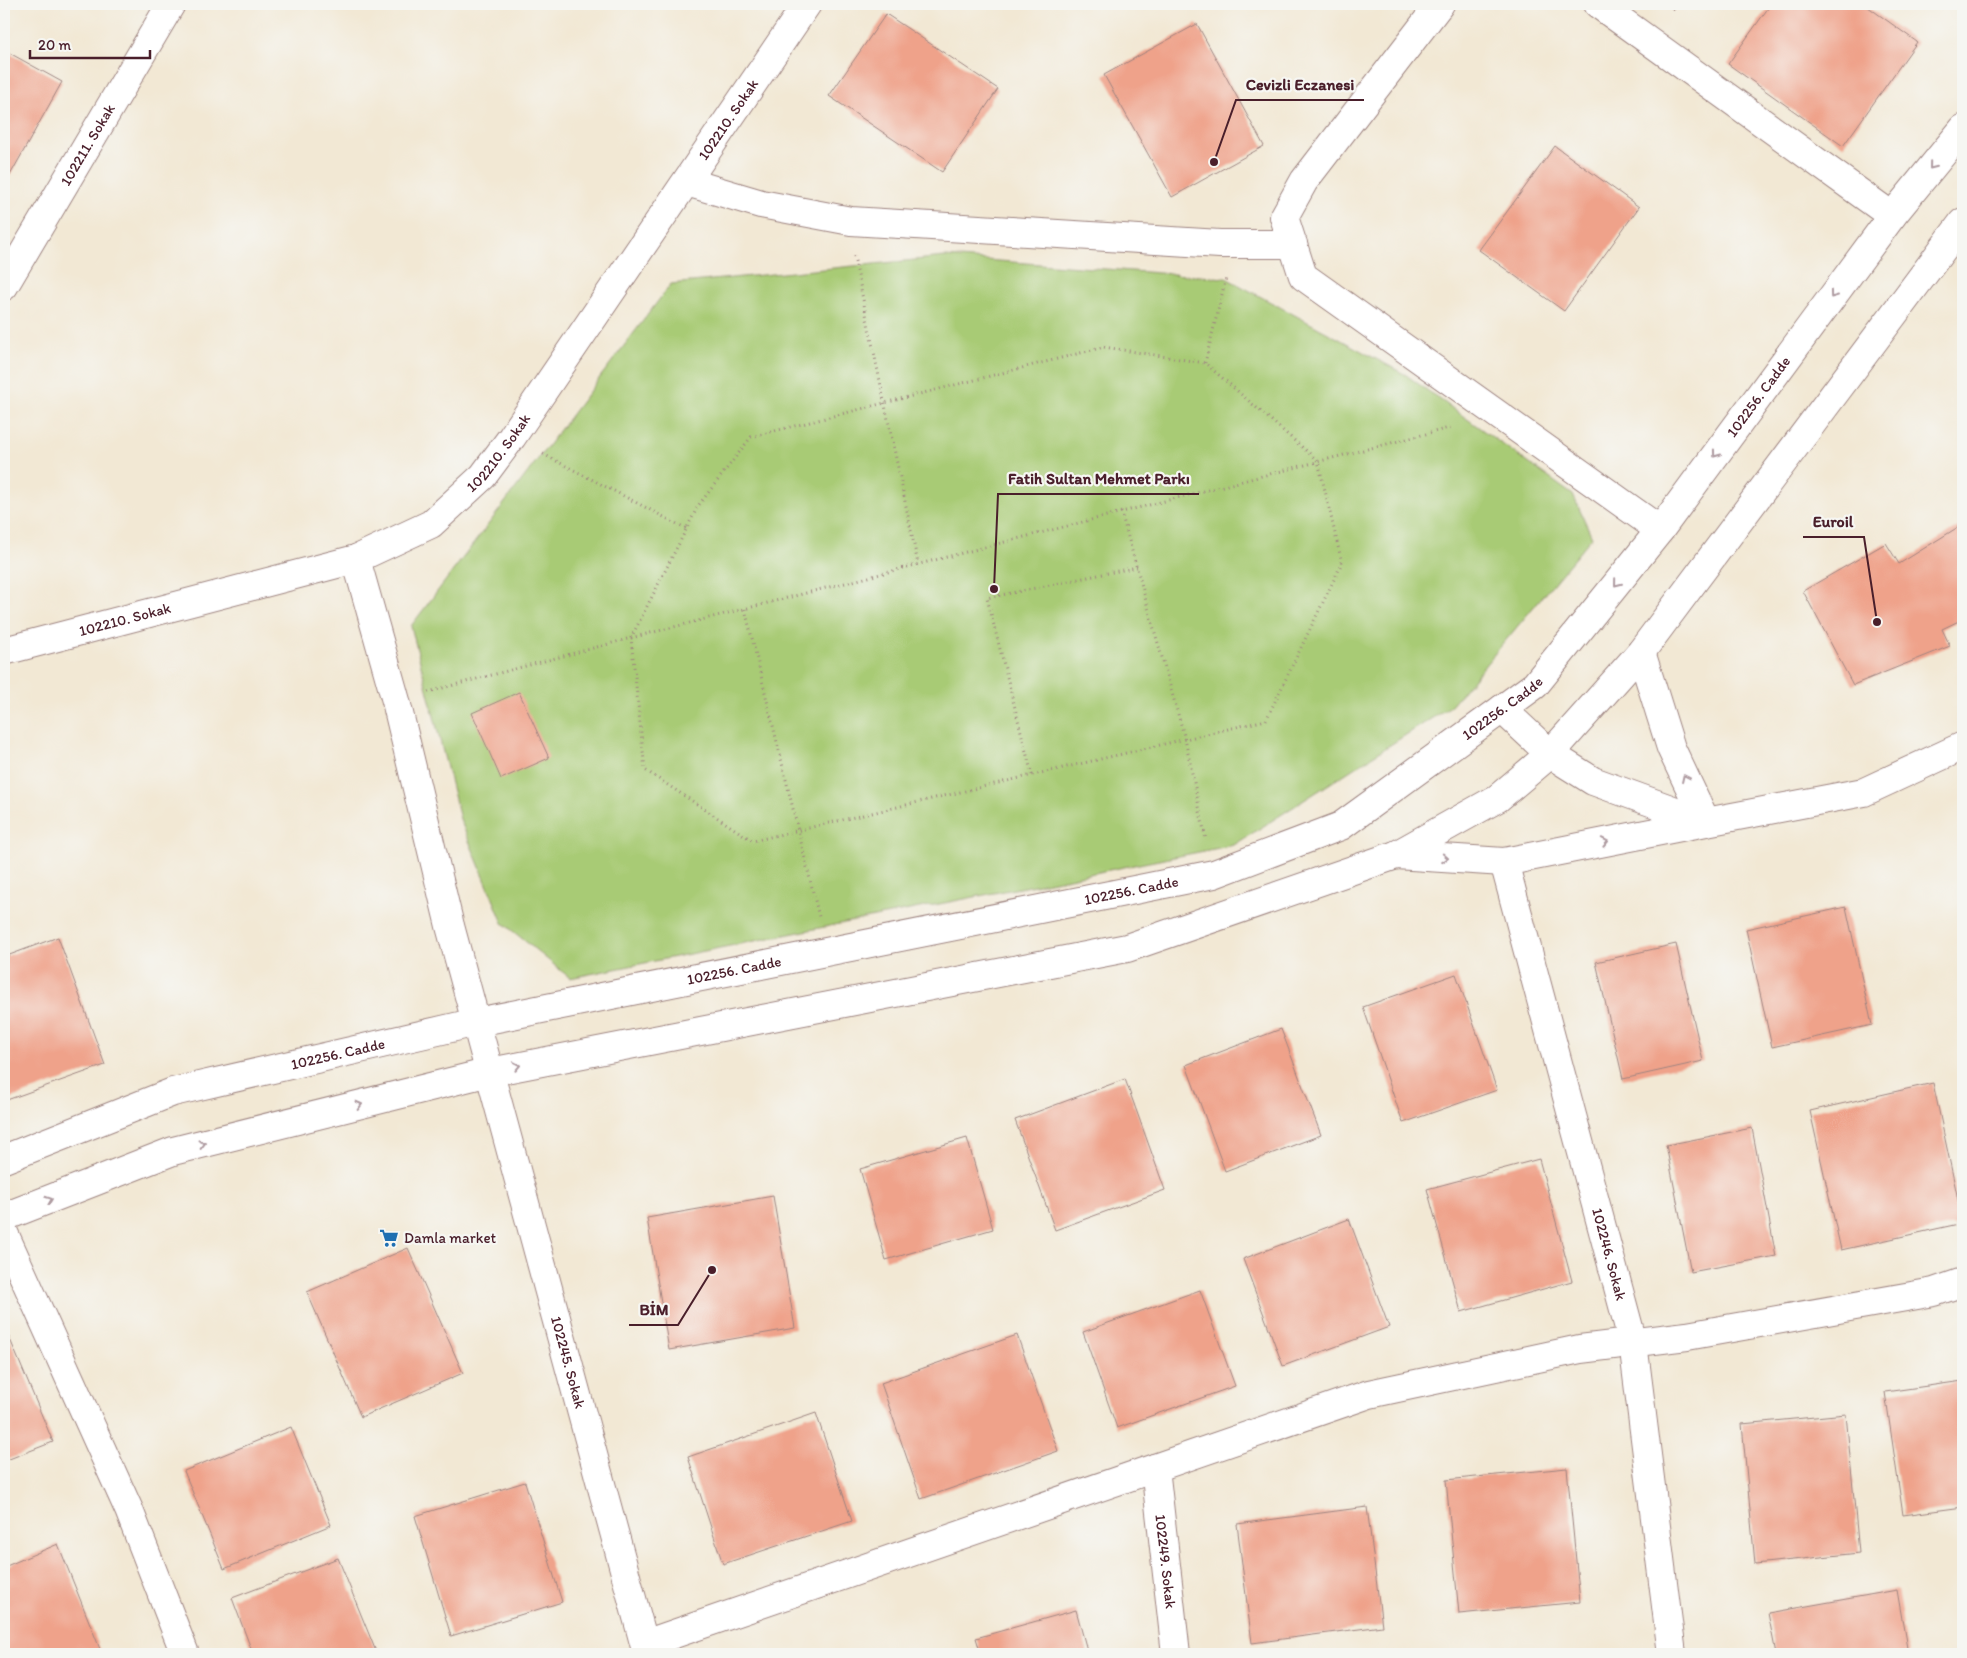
<svg xmlns="http://www.w3.org/2000/svg" width="1967" height="1658" viewBox="0 0 1967 1658" font-family="Itim,sans-serif">
<style>
.green{fill:#a8cb74;stroke:#797550}
.building{fill:#efa28a}
.lines{fill:none;stroke-linecap:round;stroke-linejoin:round}
.street-casing{stroke:#9e8480;stroke-width:30}
.secondary-casing{stroke:#9e8480;stroke-width:30}
.path{stroke:#9e8480;stroke-width:3;stroke-dasharray:1 4;stroke-linecap:butt}
.street{stroke:#fff;stroke-width:28}
.secondary{stroke:#fff;stroke-width:28}
.oneway{stroke:#ae9aa0}
.labels{text-anchor:middle;dominant-baseline:central;stroke-width:4.5;stroke-linejoin:round;paint-order:stroke}
.street-label{font-size:15px;fill:#4a1f2b;stroke:#f6f6f2}
.poi-label{font-size:15px;fill:#4a1f2b;stroke:#f6f6f2;text-anchor:start}
.leader{fill:none;stroke:#4a1f2b;stroke-width:2}
.callout-dot{fill:#4a1f2b;stroke:#f6f6f2;stroke-width:2}
.callout-label{font-size:16px;text-anchor:middle;font-weight:bold;fill:#4a1f2b;stroke:#f6f6f2;stroke-width:4.5;stroke-linejoin:round;paint-order:stroke}
</style>
<rect width="100%" height="100%" fill="#f6f6f2"/>
<filter id="ink" filterUnits="userSpaceOnUse"><feTurbulence type="fractalNoise" baseFrequency=".02" numOctaves="2"/><feDisplacementMap in="SourceGraphic" scale="10" xChannelSelector="R" yChannelSelector="G"/><feConvolveMatrix kernelMatrix="1 2 1 2 8 2 1 2 1" color-interpolation-filters="sRGB"/></filter>
<filter id="wash" filterUnits="userSpaceOnUse"><feTurbulence type="fractalNoise" baseFrequency=".0096" numOctaves="4" result="noise"/><feDisplacementMap in="SourceGraphic" scale="20" xChannelSelector="R" yChannelSelector="G"/><feGaussianBlur stdDeviation="1.12" result="paint"/><feColorMatrix in="noise" values="0 0 0 0 0 0 0 0 0 0 0 0 0 0 0 0 0 1.4 0 .05"/><feComposite in="paint" operator="in"/></filter>
<g filter="url(#wash)">
<rect width="100%" height="100%" fill="#f2e8d4"/>
<path class="green" d="M 945,257 L 1226,278 L 1406,375 L 1573,495 L 1592,537 L 1451,706 L 1234,845 L 570,978 L 503,923 L 460,819 L 411,626 L 671,284 Z"/>
<g id="blocks">
<g class="building">
<path d="M 1666,4 L 1679,4 L 1674,10 Z"/>
<path d="M 1771,4 L 1864,4 L 1917,42 L 1843,146 L 1728,64 Z"/>
<path d="M 886,14 L 998,89 L 942,172 L 829,96 Z"/>
<path d="M 1197,24 L 1264,146 L 1172,197 L 1104,75 Z"/>
<path d="M 4,50 L 62,82 L 4,186 Z"/>
<path d="M 1555,146 L 1639,207 L 1564,311 L 1479,250 Z"/>
<path d="M 1963,524 L 1963,619 L 1942,629 L 1950,646 L 1853,685 L 1803,591 L 1886,543 L 1899,564 Z"/>
<path d="M 519,692 L 549,758 L 501,779 L 472,713 Z"/>
<path d="M 1846,907 L 1872,1025 L 1772,1047 L 1746,929 Z"/>
<path d="M 58,937 L 105,1065 L 4,1101 L 4,957 Z"/>
<path d="M 1676,944 L 1703,1061 L 1623,1079 L 1596,962 Z"/>
<path d="M 1456,974 L 1497,1090 L 1403,1123 L 1363,1007 Z"/>
<path d="M 1281,1029 L 1321,1135 L 1225,1171 L 1186,1065 Z"/>
<path d="M 1125,1079 L 1165,1190 L 1055,1230 L 1015,1120 Z"/>
<path d="M 1933,1083 L 1963,1223 L 1841,1250 L 1810,1111 Z"/>
<path d="M 1752,1128 L 1776,1256 L 1691,1272 L 1666,1145 Z"/>
<path d="M 967,1138 L 993,1229 L 886,1260 L 860,1169 Z"/>
<path d="M 1539,1159 L 1572,1281 L 1461,1312 L 1427,1189 Z"/>
<path d="M 773,1196 L 795,1328 L 669,1350 L 647,1218 Z"/>
<path d="M 1349,1219 L 1389,1327 L 1283,1366 L 1243,1259 Z"/>
<path d="M 408,1248 L 463,1373 L 361,1417 L 307,1292 Z"/>
<path d="M 1200,1290 L 1235,1386 L 1117,1428 L 1083,1332 Z"/>
<path d="M 4,1325 L 53,1442 L 4,1461 Z"/>
<path d="M 1017,1335 L 1058,1451 L 921,1499 L 881,1383 Z"/>
<path d="M 1963,1381 L 1963,1507 L 1903,1515 L 1885,1392 Z"/>
<path d="M 816,1413 L 852,1521 L 723,1564 L 688,1457 Z"/>
<path d="M 1846,1414 L 1859,1553 L 1755,1564 L 1742,1424 Z"/>
<path d="M 291,1427 L 331,1525 L 224,1569 L 184,1471 Z"/>
<path d="M 1567,1468 L 1580,1602 L 1459,1614 L 1446,1480 Z"/>
<path d="M 525,1482 L 562,1602 L 451,1636 L 415,1516 Z"/>
<path d="M 1367,1507 L 1382,1626 L 1252,1643 L 1237,1524 Z"/>
<path d="M 58,1544 L 102,1654 L 4,1654 L 4,1567 Z"/>
<path d="M 338,1558 L 377,1654 L 253,1654 L 232,1598 Z"/>
<path d="M 1897,1590 L 1908,1654 L 1776,1654 L 1768,1613 Z"/>
<path d="M 1076,1610 L 1088,1654 L 981,1654 L 976,1638 Z"/>
</g>
</g>
</g>
<g filter="url(#ink)">
<use href="#blocks" fill-opacity="0" stroke="#9e8480" stroke-width="1"/>
<g class="lines">
<g class="street-casing">
<g id="street">
<path d="M 1440,4 L 1304,181 L 1284,217 L 1303,276 L 1660,530"/>
<path d="M 1598,4 L 1892,216"/>
<path d="M 687,182 L 761,204 L 851,221 L 1220,244 L 1293,244"/>
<path id="s1" d="M 4,286 L 171,4"/>
<path id="s2" d="M 356,559 L 396,701 L 450,926 L 647,1654"/>
<path id="s3" d="M 4,651 L 356,559 L 431,524 L 483,476 L 512,437 L 807,4"/>
<path d="M 1502,709 L 1550,754 L 1593,781 L 1706,822 L 1864,792 L 1963,746"/>
<path id="s4" d="M 1504,862 L 1633,1343 L 1672,1654"/>
<path d="M 4,1233 L 129,1510 L 185,1654"/>
<path id="s5" d="M 1155,1468 L 1176,1654"/>
<path d="M 645,1644 L 1369,1394 L 1580,1349 L 1687,1336 L 1934,1292 L 1963,1282"/>
</g>
</g>
<g class="secondary-casing">
<g id="secondary">
<path d="M 1396,855 L 1504,862 L 1706,822 L 1671,748 L 1641,652"/>
<path id="s6" d="M 4,1159 L 173,1092 L 477,1022 L 1214,874 L 1341,826 L 1535,685 L 1660,530 L 1892,216 L 1963,129"/>
<path d="M 4,1217 L 173,1151 L 490,1072 L 1127,948 L 1396,855 L 1498,798 L 1550,754 L 1641,652 L 1963,222"/>
</g>
</g>
<g class="path">
<path d="M 854,256 L 918,564"/>
<path d="M 1104,347 L 1205,363 L 1318,461 L 1342,563 L 1266,720 L 753,841 L 645,770 L 631,638 L 698,506 L 751,437 Z"/>
<path d="M 1205,363 L 1226,278"/>
<path d="M 543,454 L 687,529"/>
<path d="M 1121,512 L 1185,739 L 1206,840"/>
<path d="M 745,609 L 819,917"/>
<path d="M 428,692 L 631,638 L 1453,427"/>
<path d="M 1032,775 L 987,598 L 1137,567"/>
</g>
<use href="#street" class="street"/>
<use href="#secondary" class="secondary"/>
</g>
<defs><path id="oneway-chevron" d="M-2-3.5L2.5 0L-2 3.5" fill="none" stroke-width="1.6" stroke-linecap="round" stroke-linejoin="round" transform="scale(1.25)"/></defs>
<g class="oneway">
<use href="#oneway-chevron" transform="translate(1932 166) rotate(129)"/>
<use href="#oneway-chevron" transform="translate(1833 295) rotate(126)"/>
<use href="#oneway-chevron" transform="translate(1716 454) rotate(126)"/>
<use href="#oneway-chevron" transform="translate(1617 583) rotate(129)"/>
<use href="#oneway-chevron" transform="translate(1685 778) rotate(-115)"/>
<use href="#oneway-chevron" transform="translate(1605 842) rotate(-11)"/>
<use href="#oneway-chevron" transform="translate(1445 858) rotate(4)"/>
<use href="#oneway-chevron" transform="translate(517 1066) rotate(-11)"/>
<use href="#oneway-chevron" transform="translate(359 1105) rotate(-14)"/>
<use href="#oneway-chevron" transform="translate(202 1144) rotate(-14)"/>
<use href="#oneway-chevron" transform="translate(49 1200) rotate(-21)"/>
</g>
</g>
<defs>
<g id="supermarket-bare" transform="scale(1.5)"><path d="M-6-5.5h2.5l.6 2H6L4.5 2H-2.5L-4.4-4H-6ZM-1.5 3.2a1.3 1.3 0 1 0 .1 0ZM3 3.2a1.3 1.3 0 1 0 .1 0Z" fill="#1f6fb2" stroke="#f6f6f2" stroke-width="2.5" paint-order="stroke"/></g>
</defs>
<g fill-rule="evenodd">
<use href="#supermarket-bare" x="389" y="1238"/>
</g>
<g class="labels">
<g class="street-label">
<text stroke="none"><textPath href="#s3" startOffset="950">102210. Sokak</textPath></text>
<text stroke="none"><textPath href="#s1" startOffset="164">102211. Sokak</textPath></text>
<text stroke="none"><textPath href="#s6" startOffset="1986">102256. Cadde</textPath></text>
<text stroke="none"><textPath href="#s3" startOffset="545">102210. Sokak</textPath></text>
<text stroke="none"><textPath href="#s3" startOffset="125">102210. Sokak</textPath></text>
<text stroke="none"><textPath href="#s6" startOffset="1581">102256. Cadde</textPath></text>
<text stroke="none"><textPath href="#s6" startOffset="1161">102256. Cadde</textPath></text>
<text stroke="none"><textPath href="#s6" startOffset="756">102256. Cadde</textPath></text>
<text stroke="none"><textPath href="#s6" startOffset="351">102256. Cadde</textPath></text>
<text stroke="none"><textPath href="#s4" startOffset="406">102246. Sokak</textPath></text>
<text stroke="none"><textPath href="#s2" startOffset="831">102245. Sokak</textPath></text>
<text stroke="none"><textPath href="#s5" startOffset="94">102249. Sokak</textPath></text>
</g>
<g class="poi-label">
<text x="404" y="1238">Damla market</text>
</g>
</g>
<path class="leader" d="M1214 162L1236 100H1364M994 589L998 494H1199M1877 622L1864 537H1803M712 1270L678 1325H629"/>
<g class="callout-dot">
<circle cx="1214" cy="162" r="5"/>
<circle cx="994" cy="589" r="5"/>
<circle cx="1877" cy="622" r="5"/>
<circle cx="712" cy="1270" r="5"/>
</g>
<g class="callout-label">
<text x="1300" y="90">Cevizli Eczanesi</text>
<text x="1099" y="484">Fatih Sultan Mehmet Parkı</text>
<text x="1833" y="527">Euroil</text>
<text x="654" y="1315">BİM</text>
</g>
<rect width="1967" height="1658" fill="none" stroke="#f6f6f2" stroke-width="20"/>
<path d="M30 50v8h120v-8" fill="none" stroke="#4a1f2b" stroke-width="2.5"/>
<text x="38" y="50" font-size="15" fill="#4a1f2b" stroke="#f6f6f2" stroke-width="4" paint-order="stroke">20 m</text>
</svg>
